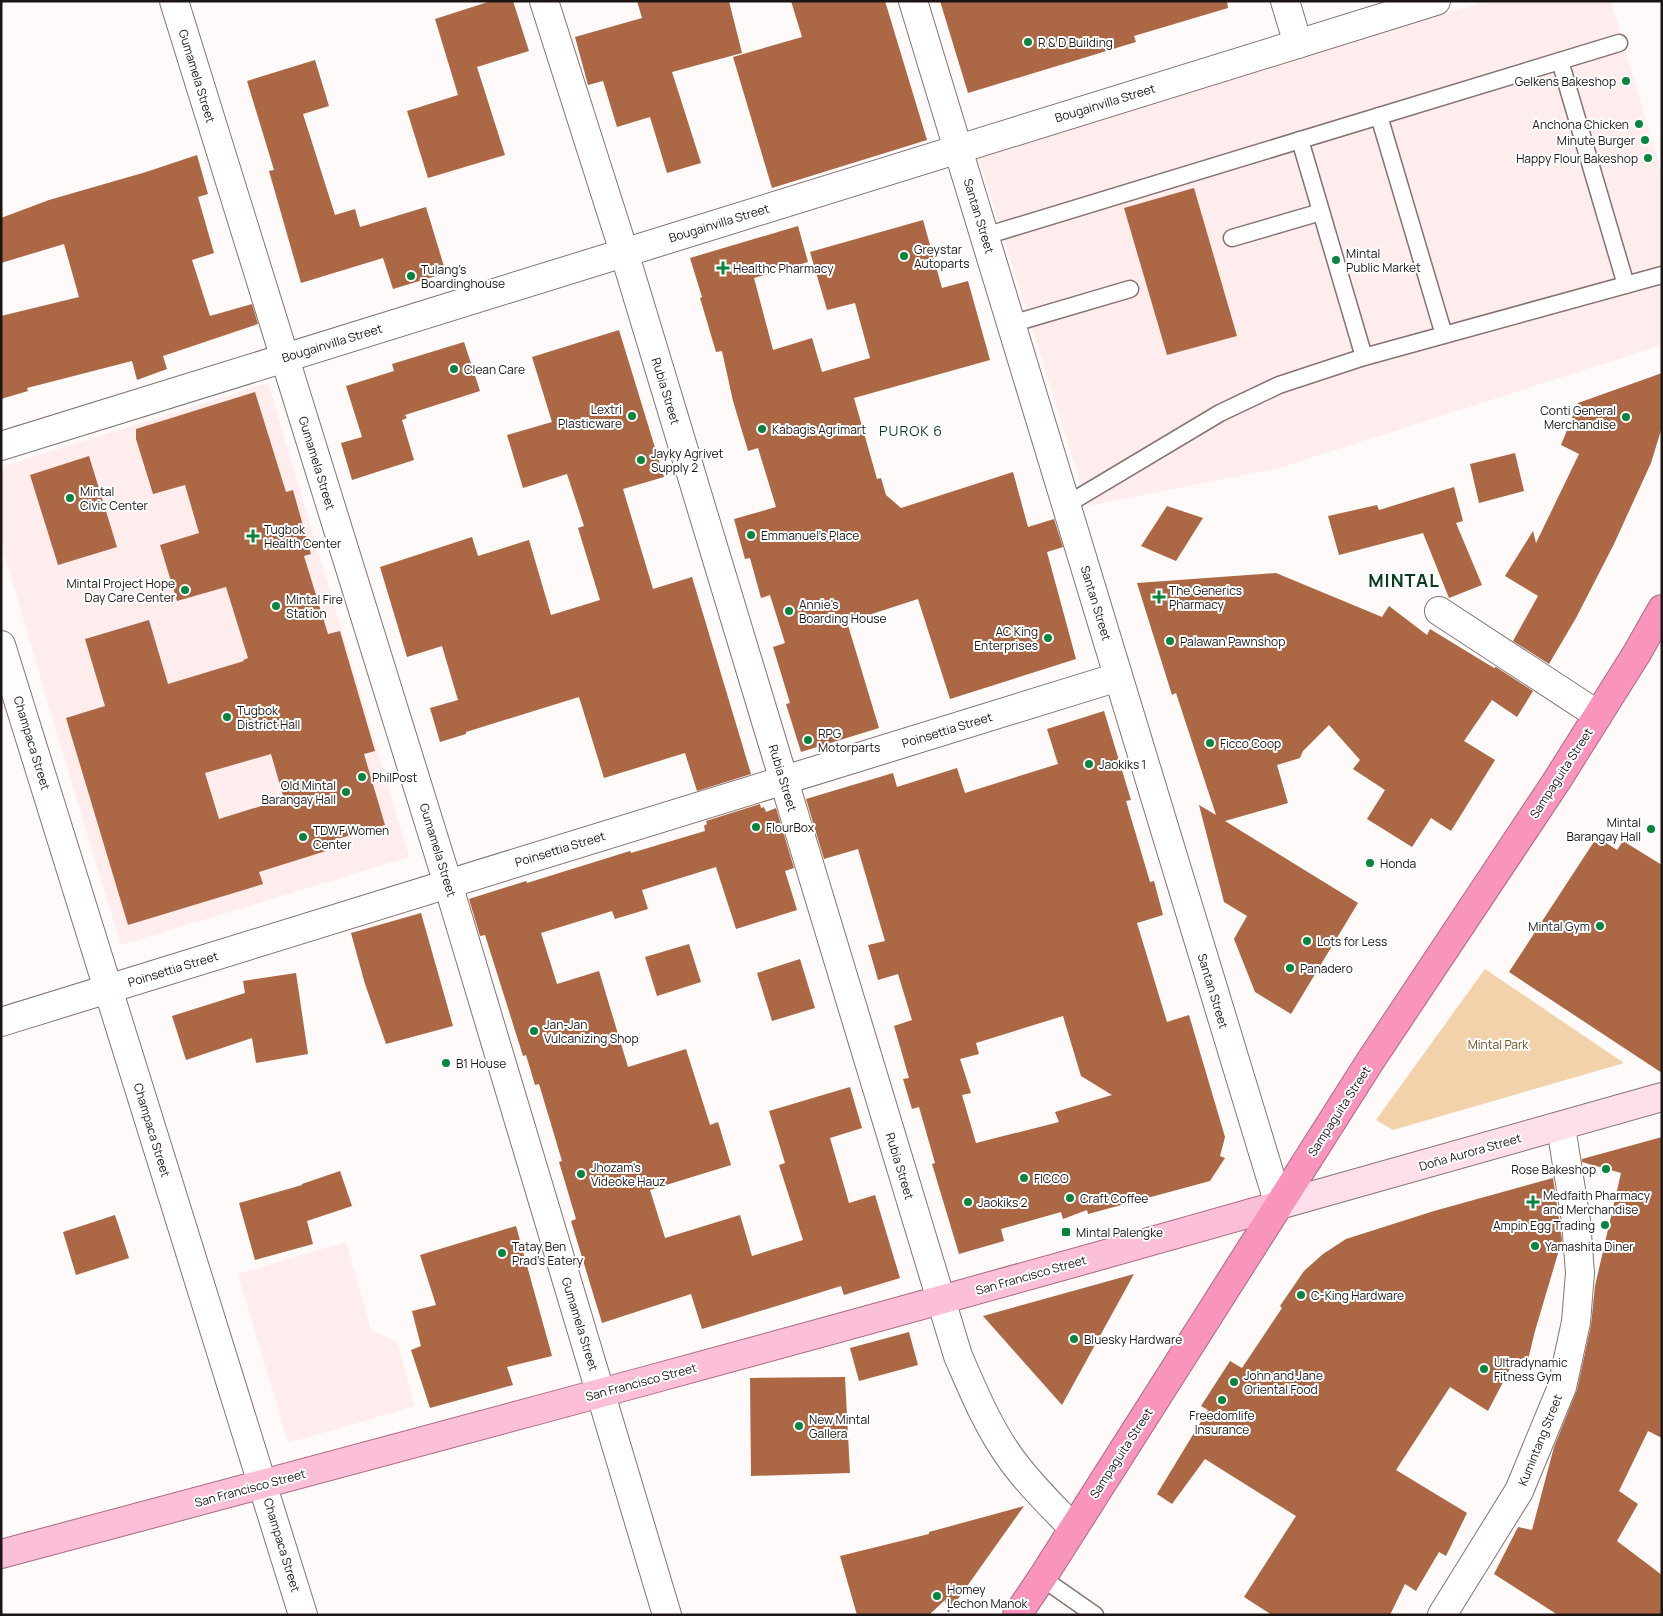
<svg xmlns="http://www.w3.org/2000/svg" width="1663" height="1616" viewBox="0 0 1663 1616" font-family="Manrope,sans-serif">
<style>
.built{fill:#feedec}
.green{fill:#f2d2aa}
.building{fill:#ac6845;fill-rule:evenodd}
.lines{fill:none;stroke-linecap:round;stroke-linejoin:round}
.lane-casing{stroke:#847372;stroke-width:19}
.street-casing{stroke:#847372;stroke-width:30}
.secondary-casing{stroke:#847372;stroke-width:30}
.primary-casing{stroke:#ac6882;stroke-width:30}
.highway-casing{stroke:#ac6882;stroke-width:30}
.lane{stroke:#fff;stroke-width:16}
.street{stroke:#fff;stroke-width:28}
.secondary{stroke:#fddfeb;stroke-width:28}
.primary{stroke:#fbbfd7;stroke-width:28}
.highway{stroke:#f994bc;stroke-width:28}
.poi-dot{fill:#06853f;stroke:#fff;stroke-width:2}
.labels{text-anchor:middle;dominant-baseline:central;stroke-width:4;stroke-linejoin:round;paint-order:stroke}
.poi-label{font-size:12px;fill:#1c1515;stroke:#fff;text-anchor:start}
.street-label{font-size:12px;fill:#1c1515;stroke:#fff}
.park-label{font-size:12px;fill:#704f1e;stroke:#fff}
.neighbourhood-label{font-size:14px;letter-spacing:1px;fill:#073d1c;stroke:#fff}
.district-label{font-size:18px;font-weight:bold;letter-spacing:1px;fill:#073d1c;stroke:#fff}
</style>
<rect width="100%" height="100%" fill="#fdfaf9"/>
<g class="built">
<path d="M 1487,1 L 1611,1 L 1662,174 L 1662,345 L 1279,468 L 1088,506 L 978,156 Z"/>
<path d="M 268,383 L 409,857 L 121,945 L 52,717 L 1,542 L 1,467 Z"/>
<path d="M 346,1242 L 371,1330 L 397,1342 L 415,1406 L 288,1443 L 238,1274 Z"/>
</g>
<path class="green" d="M 1485,969 L 1624,1063 L 1393,1130 L 1376,1120 Z"/>
<g class="building">
<path d="M 491,1 L 513,1 L 529,51 L 477,67 L 505,155 L 428,178 L 407,111 L 458,95 L 435,19 Z"/>
<path d="M 637,1 L 729,1 L 742,53 L 672,72 L 701,163 L 667,173 L 650,117 L 617,127 L 603,81 L 588,85 L 575,37 L 642,18 Z"/>
<path d="M 791,1 L 885,1 L 927,140 L 772,188 L 733,57 L 802,37 Z"/>
<path d="M 940,1 L 1227,1 L 1228,8 L 1134,36 L 1136,42 L 968,93 Z"/>
<path d="M 315,60 L 329,106 L 303,114 L 335,215 L 355,209 L 360,227 L 426,207 L 446,273 L 393,289 L 383,258 L 301,283 L 269,171 L 274,170 L 247,81 Z"/>
<path d="M 197,155 L 208,194 L 198,197 L 214,253 L 192,260 L 210,316 L 252,304 L 258,324 L 163,356 L 167,369 L 137,380 L 132,361 L 27,388 L 28,391 L 1,399 L 1,316 L 79,297 L 64,244 L 1,263 L 1,218 L 49,200 L 146,172 Z"/>
<path d="M 1194,188 L 1237,336 L 1167,355 L 1124,208 Z"/>
<path d="M 923,220 L 942,288 L 968,281 L 990,360 L 854,398 L 877,479 L 881,478 L 886,495 L 901,508 L 1013,472 L 1028,527 L 1054,519 L 1063,547 L 1047,552 L 1076,659 L 950,699 L 918,599 L 847,622 L 879,728 L 801,752 L 786,704 L 790,703 L 773,647 L 785,643 L 770,595 L 761,598 L 750,558 L 745,559 L 734,519 L 776,507 L 758,448 L 748,451 L 733,401 L 722,351 L 716,352 L 700,298 L 702,297 L 690,258 L 798,226 L 808,262 L 754,278 L 773,350 L 812,338 L 822,372 L 870,358 L 855,303 L 827,310 L 810,252 Z"/>
<path d="M 619,330 L 664,477 L 623,489 L 653,589 L 692,577 L 751,774 L 697,791 L 685,753 L 604,778 L 579,697 L 466,732 L 466,734 L 440,742 L 430,708 L 458,700 L 442,646 L 407,657 L 380,567 L 472,537 L 478,556 L 529,540 L 551,615 L 600,600 L 578,528 L 584,526 L 567,474 L 523,488 L 507,435 L 552,422 L 532,357 Z"/>
<path d="M 464,342 L 480,391 L 405,415 L 407,418 L 402,420 L 414,460 L 352,480 L 341,443 L 362,437 L 346,386 L 394,371 L 392,364 Z"/>
<path d="M 1662,373 L 1662,427 L 1651,463 L 1614,544 L 1576,618 L 1549,664 L 1513,641 L 1538,596 L 1505,576 L 1533,531 L 1536,543 L 1579,454 L 1561,445 L 1578,403 Z"/>
<path d="M 255,392 L 286,492 L 293,490 L 311,554 L 304,556 L 328,634 L 340,631 L 375,751 L 364,754 L 385,825 L 324,843 L 326,851 L 259,872 L 263,884 L 128,925 L 66,718 L 105,706 L 85,639 L 149,620 L 168,684 L 244,661 L 243,660 L 248,658 L 226,587 L 177,601 L 160,545 L 199,533 L 185,485 L 153,494 L 136,439 L 136,429 ZM 271,754 L 284,799 L 219,819 L 205,773 Z"/>
<path d="M 1515,453 L 1524,491 L 1479,503 L 1470,464 Z"/>
<path d="M 89,456 L 117,547 L 58,565 L 30,475 Z"/>
<path d="M 1454,487 L 1463,521 L 1456,523 L 1482,585 L 1449,598 L 1423,533 L 1339,555 L 1328,516 L 1377,505 L 1379,510 Z"/>
<path d="M 1167,506 L 1203,518 L 1176,561 L 1141,546 Z"/>
<path d="M 1276,573 L 1382,617 L 1389,606 L 1427,635 L 1430,629 L 1494,668 L 1496,667 L 1533,691 L 1517,717 L 1492,700 L 1464,741 L 1495,760 L 1451,831 L 1431,818 L 1412,847 L 1367,819 L 1385,790 L 1353,769 L 1360,760 L 1329,725 L 1303,751 L 1300,758 L 1277,765 L 1288,803 L 1225,821 L 1358,903 L 1291,1014 L 1255,992 L 1234,939 L 1247,916 L 1224,902 L 1199,805 L 1216,815 L 1176,693 L 1172,695 L 1137,583 Z"/>
<path d="M 1104,711 L 1131,800 L 1126,801 L 1150,882 L 1154,881 L 1163,915 L 1137,923 L 1167,1022 L 1189,1015 L 1225,1137 L 1220,1156 L 1225,1158 L 1210,1181 L 1088,1214 L 1087,1210 L 1063,1219 L 1061,1212 L 1001,1229 L 1004,1241 L 959,1254 L 932,1164 L 935,1163 L 919,1107 L 912,1109 L 903,1079 L 909,1078 L 894,1026 L 912,1020 L 898,974 L 878,980 L 868,945 L 885,941 L 858,849 L 824,859 L 806,799 L 893,773 L 897,787 L 957,768 L 965,793 L 1058,764 L 1047,729 ZM 1063,1016 L 1081,1076 L 1112,1095 L 1055,1112 L 1059,1122 L 976,1143 L 962,1095 L 971,1093 L 960,1059 L 979,1054 L 976,1043 Z"/>
<path d="M 760,804 L 761,808 L 764,807 L 766,812 L 776,808 L 794,868 L 785,871 L 797,910 L 736,929 L 716,867 L 642,890 L 648,909 L 615,919 L 612,911 L 541,933 L 557,984 L 599,971 L 628,1067 L 686,1049 L 710,1125 L 718,1122 L 731,1165 L 650,1190 L 665,1238 L 740,1215 L 752,1256 L 803,1240 L 779,1165 L 785,1163 L 769,1111 L 850,1087 L 862,1128 L 830,1138 L 849,1203 L 875,1195 L 900,1278 L 844,1295 L 841,1286 L 702,1329 L 691,1294 L 602,1323 L 571,1221 L 576,1219 L 559,1162 L 562,1161 L 539,1084 L 535,1085 L 526,1055 L 523,1056 L 485,935 L 480,936 L 469,899 L 526,881 L 527,883 L 630,851 L 631,853 L 705,831 L 704,826 L 707,824 L 706,821 Z"/>
<path d="M 1597,837 L 1617,850 L 1623,841 L 1662,865 L 1662,1073 L 1509,972 Z"/>
<path d="M 421,913 L 453,1026 L 386,1044 L 365,984 L 351,933 Z"/>
<path d="M 689,944 L 701,982 L 657,996 L 645,957 Z"/>
<path d="M 800,959 L 815,1008 L 772,1021 L 757,973 Z"/>
<path d="M 296,973 L 308,1054 L 256,1063 L 252,1038 L 186,1060 L 172,1016 L 245,993 L 243,981 Z"/>
<path d="M 1662,1137 L 1662,1438 L 1648,1431 L 1619,1491 L 1638,1504 L 1617,1541 L 1662,1575 L 1662,1615 L 1558,1615 L 1494,1574 L 1518,1527 L 1532,1530 L 1554,1447 L 1577,1390 L 1591,1325 L 1595,1286 L 1621,1173 L 1582,1162 L 1582,1159 Z"/>
<path d="M 340,1171 L 352,1206 L 307,1221 L 313,1244 L 255,1260 L 239,1203 L 302,1185 L 302,1184 Z"/>
<path d="M 1553,1178 L 1562,1240 L 1535,1331 L 1527,1364 L 1515,1359 L 1488,1411 L 1450,1387 L 1396,1470 L 1467,1513 L 1446,1556 L 1439,1552 L 1416,1591 L 1405,1584 L 1390,1615 L 1272,1615 L 1244,1597 L 1296,1516 L 1205,1459 L 1172,1504 L 1157,1494 L 1208,1410 L 1201,1406 L 1230,1361 L 1242,1368 L 1282,1308 L 1280,1306 L 1304,1271 L 1323,1254 L 1346,1239 L 1434,1211 Z"/>
<path d="M 115,1215 L 129,1258 L 76,1275 L 63,1232 Z"/>
<path d="M 516,1226 L 552,1356 L 507,1367 L 513,1385 L 430,1408 L 411,1350 L 421,1346 L 412,1311 L 436,1305 L 420,1255 Z"/>
<path d="M 1134,1274 L 1062,1405 L 983,1316 Z"/>
<path d="M 909,1332 L 918,1365 L 859,1381 L 850,1348 Z"/>
<path d="M 845,1377 L 850,1473 L 751,1476 L 750,1378 Z"/>
<path d="M 1024,1506 L 948,1613 L 945,1600 L 929,1615 L 857,1615 L 840,1556 L 929,1534 L 929,1532 Z"/>
</g>
<g class="lines">
<g class="lane-casing">
<g id="lane">
<path d="M 1560,61 L 1626,285"/>
<path d="M 1379,116 L 1444,335"/>
<path d="M 1300,140 L 1364,357"/>
<path d="M 985,236 L 1619,43"/>
<path d="M 1232,238 L 1321,212"/>
<path d="M 1011,324 L 1130,289"/>
<path d="M 1066,505 L 1220,413 L 1279,385 L 1364,357 L 1662,275"/>
<path d="M 1042,1578 L 1095,1615"/>
</g>
</g>
<g class="street-casing">
<g id="street">
<path d="M 174,1 L 448,884 L 667,1615"/>
<path d="M 544,1 L 624,252 L 958,1356 C 973,1390 987,1425 1009,1456 C 1027,1482 1051,1505 1073,1528"/>
<path d="M 913,1 L 1279,1205"/>
<path d="M 1285,1 L 1298,44"/>
<path d="M 1,446 L 1436,1"/>
<path d="M 1439,611 L 1598,715"/>
<path d="M 1,645 L 303,1615"/>
<path d="M 1,1022 L 1118,677"/>
<path d="M 1442,1615 L 1519,1491 L 1562,1387 L 1576,1322 L 1580,1273 L 1576,1221 L 1561,1127"/>
</g>
</g>
<g class="secondary-casing">
<path id="secondary" d="M 1279,1205 L 1662,1097"/>
</g>
<g class="primary-casing">
<path id="primary" d="M 1,1554 C 428,1440 854,1326 1279,1205"/>
</g>
<g class="highway-casing">
<path id="highway" d="M 1017,1615 L 1042,1578 L 1369,1063 L 1556,782 L 1637,653 L 1662,609"/>
</g>
<use href="#lane" class="lane"/>
<use href="#street" class="street"/>
<use href="#secondary" class="secondary"/>
<use href="#primary" class="primary"/>
<use href="#highway" class="highway"/>
</g>
<g class="poi-dot">
<circle cx="1028" cy="42" r="5"/>
<circle cx="1626" cy="81" r="5"/>
<circle cx="1639" cy="124" r="5"/>
<circle cx="1645" cy="140" r="5"/>
<circle cx="1648" cy="158" r="5"/>
<circle cx="904" cy="256" r="5"/>
<circle cx="1336" cy="260" r="5"/>
<path d="M720.5 260.5h5v5h5v5h-5v5h-5v-5h-5v-5h5z"/>
<circle cx="411" cy="276" r="5"/>
<circle cx="454" cy="369" r="5"/>
<circle cx="632" cy="416" r="5"/>
<circle cx="1626" cy="417" r="5"/>
<circle cx="762" cy="429" r="5"/>
<circle cx="641" cy="460" r="5"/>
<circle cx="70" cy="498" r="5"/>
<circle cx="751" cy="535" r="5"/>
<path d="M250.5 528.5h5v5h5v5h-5v5h-5v-5h-5v-5h5z"/>
<circle cx="185" cy="590" r="5"/>
<path d="M1156.5 589.5h5v5h5v5h-5v5h-5v-5h-5v-5h5z"/>
<circle cx="276" cy="606" r="5"/>
<circle cx="789" cy="611" r="5"/>
<circle cx="1048" cy="638" r="5"/>
<circle cx="1170" cy="641" r="5"/>
<circle cx="227" cy="717" r="5"/>
<circle cx="808" cy="740" r="5"/>
<circle cx="1210" cy="743" r="5"/>
<circle cx="1089" cy="764" r="5"/>
<circle cx="362" cy="777" r="5"/>
<circle cx="346" cy="792" r="5"/>
<circle cx="756" cy="827" r="5"/>
<circle cx="1651" cy="829" r="5"/>
<circle cx="303" cy="837" r="5"/>
<circle cx="1370" cy="863" r="5"/>
<circle cx="1600" cy="926" r="5"/>
<circle cx="1307" cy="941" r="5"/>
<circle cx="1290" cy="968" r="5"/>
<circle cx="534" cy="1031" r="5"/>
<circle cx="446" cy="1063" r="5"/>
<circle cx="1606" cy="1169" r="5"/>
<circle cx="581" cy="1174" r="5"/>
<circle cx="1024" cy="1178" r="5"/>
<circle cx="1070" cy="1198" r="5"/>
<circle cx="968" cy="1202" r="5"/>
<path d="M1530.5 1194.5h5v5h5v5h-5v5h-5v-5h-5v-5h5z"/>
<circle cx="1605" cy="1225" r="5"/>
<rect x="1061" y="1227" width="10" height="10" rx="2.5"/>
<circle cx="1535" cy="1246" r="5"/>
<circle cx="502" cy="1253" r="5"/>
<circle cx="1301" cy="1295" r="5"/>
<circle cx="1074" cy="1339" r="5"/>
<circle cx="1484" cy="1369" r="5"/>
<circle cx="1234" cy="1382" r="5"/>
<circle cx="1222" cy="1400" r="5"/>
<circle cx="799" cy="1426" r="5"/>
<circle cx="937" cy="1596" r="5"/>
</g>
<g class="labels">
<g class="poi-label">
<text x="1038" y="42">R &amp; D Building</text>
<text x="1616" y="81" text-anchor="end">Gelkens Bakeshop</text>
<text x="1629" y="124" text-anchor="end">Anchona Chicken</text>
<text x="1635" y="140" text-anchor="end">Minute Burger</text>
<text x="1638" y="158" text-anchor="end">Happy Flour Bakeshop</text>
<text x="914" y="249">Greystar<tspan x="914" dy="14">Autoparts</tspan></text>
<text x="1346" y="253">Mintal<tspan x="1346" dy="14">Public Market</tspan></text>
<text x="733" y="268">Healthc Pharmacy</text>
<text x="421" y="269">Tulang's<tspan x="421" dy="14">Boardinghouse</tspan></text>
<text x="464" y="369">Clean Care</text>
<text x="622" y="409" text-anchor="end">Lextri<tspan x="622" dy="14">Plasticware</tspan></text>
<text x="1616" y="410" text-anchor="end">Conti General<tspan x="1616" dy="14">Merchandise</tspan></text>
<text x="772" y="429">Kabagis Agrimart</text>
<text x="651" y="453">Jayky Agrivet<tspan x="651" dy="14">Supply 2</tspan></text>
<text x="80" y="491">Mintal<tspan x="80" dy="14">Civic Center</tspan></text>
<text x="264" y="529">Tugbok<tspan x="264" dy="14">Health Center</tspan></text>
<text x="761" y="535">Emmanuel's Place</text>
<text x="175" y="583" text-anchor="end">Mintal Project Hope<tspan x="175" dy="14">Day Care Center</tspan></text>
<text x="1169" y="590">The Generics<tspan x="1169" dy="14">Pharmacy</tspan></text>
<text x="286" y="599">Mintal Fire<tspan x="286" dy="14">Station</tspan></text>
<text x="799" y="604">Annie's<tspan x="799" dy="14">Boarding House</tspan></text>
<text x="1038" y="631" text-anchor="end">AC King<tspan x="1038" dy="14">Enterprises</tspan></text>
<text x="1180" y="641">Palawan Pawnshop</text>
<text x="237" y="710">Tugbok<tspan x="237" dy="14">District Hall</tspan></text>
<text x="818" y="733">RPG<tspan x="818" dy="14">Motorparts</tspan></text>
<text x="1220" y="743">Ficco Coop</text>
<text x="1099" y="764">Jaokiks 1</text>
<text x="372" y="777">PhilPost</text>
<text x="336" y="785" text-anchor="end">Old Mintal<tspan x="336" dy="14">Barangay Hall</tspan></text>
<text x="1641" y="822" text-anchor="end">Mintal<tspan x="1641" dy="14">Barangay Hall</tspan></text>
<text x="766" y="827">FlourBox</text>
<text x="313" y="830">TDWF Women<tspan x="313" dy="14">Center</tspan></text>
<text x="1380" y="863">Honda</text>
<text x="1590" y="926" text-anchor="end">Mintal Gym</text>
<text x="1317" y="941">Lots for Less</text>
<text x="1300" y="968">Panadero</text>
<text x="544" y="1024">Jan-Jan<tspan x="544" dy="14">Vulcanizing Shop</tspan></text>
<text x="456" y="1063">B1 House</text>
<text x="591" y="1167">Jhozam's<tspan x="591" dy="14">Videoke Hauz</tspan></text>
<text x="1596" y="1169" text-anchor="end">Rose Bakeshop</text>
<text x="1034" y="1178">FICCO</text>
<text x="1543" y="1195">Medfaith Pharmacy<tspan x="1543" dy="14">and Merchandise</tspan></text>
<text x="1080" y="1198">Craft Coffee</text>
<text x="978" y="1202">Jaokiks 2</text>
<text x="1595" y="1225" text-anchor="end">Ampin Egg Trading</text>
<text x="1076" y="1232">Mintal Palengke</text>
<text x="512" y="1246">Tatay Ben<tspan x="512" dy="14">Prad's Eatery</tspan></text>
<text x="1545" y="1246">Yamashita Diner</text>
<text x="1311" y="1295">C-King Hardware</text>
<text x="1084" y="1339">Bluesky Hardware</text>
<text x="1494" y="1362">Ultradynamic<tspan x="1494" dy="14">Fitness Gym</tspan></text>
<text x="1244" y="1375">John and Jane<tspan x="1244" dy="14">Oriental Food</tspan></text>
<text x="1222" y="1415" text-anchor="middle">Freedomlife<tspan x="1222" dy="14">Insurance</tspan></text>
<text x="809" y="1419">New Mintal<tspan x="809" dy="14">Gallera</tspan></text>
<text x="947" y="1589">Homey<tspan x="947" dy="14">Lechon Manok</tspan></text>
</g>
<g class="street-label">
<text transform="translate(197 76) rotate(73)">Gumamela Street</text>
<text transform="translate(1105 103) rotate(-17)">Bougainvilla Street</text>
<text transform="translate(979 216) rotate(73)">Santan Street</text>
<text transform="translate(719 223) rotate(-17)">Bougainvilla Street</text>
<text transform="translate(332 343) rotate(-17)">Bougainvilla Street</text>
<text transform="translate(666 391) rotate(73)">Rubia Street</text>
<text transform="translate(317 463) rotate(73)">Gumamela Street</text>
<text transform="translate(1096 603) rotate(73)">Santan Street</text>
<text transform="translate(947 730) rotate(-17)">Poinsettia Street</text>
<text transform="translate(32 743) rotate(73)">Champaca Street</text>
<text transform="translate(1561 773) rotate(-57)">Sampaguita Street</text>
<text transform="translate(783 778) rotate(73)">Rubia Street</text>
<text transform="translate(560 849) rotate(-17)">Poinsettia Street</text>
<text transform="translate(438 850) rotate(73)">Gumamela Street</text>
<text transform="translate(173 969) rotate(-17)">Poinsettia Street</text>
<text transform="translate(1213 991) rotate(73)">Santan Street</text>
<text transform="translate(1339 1111) rotate(-57)">Sampaguita Street</text>
<text transform="translate(152 1130) rotate(73)">Champaca Street</text>
<text transform="translate(1470 1152) rotate(-16)">Doña Aurora Street</text>
<text transform="translate(900 1166) rotate(73)">Rubia Street</text>
<text transform="translate(1031 1275) rotate(-16)">San Francisco Street</text>
<text transform="translate(580 1324) rotate(73)">Gumamela Street</text>
<text transform="translate(641 1382) rotate(-15)">San Francisco Street</text>
<text transform="translate(1540 1440) rotate(-68)">Kumintang Street</text>
<text transform="translate(1121 1453) rotate(-57)">Sampaguita Street</text>
<text transform="translate(250 1488) rotate(-15)">San Francisco Street</text>
<text transform="translate(282 1545) rotate(73)">Champaca Street</text>
</g>
<g class="park-label">
<text x="1498" y="1044">Mintal Park</text>
</g>
<g class="neighbourhood-label">
<text x="911" y="430">PUROK 6</text>
</g>
<g class="district-label">
<text x="1404" y="580">MINTAL</text>
</g>
</g>
<rect width="1663" height="1616" fill="none" stroke="#1c1515" stroke-width="5"/>
</svg>
